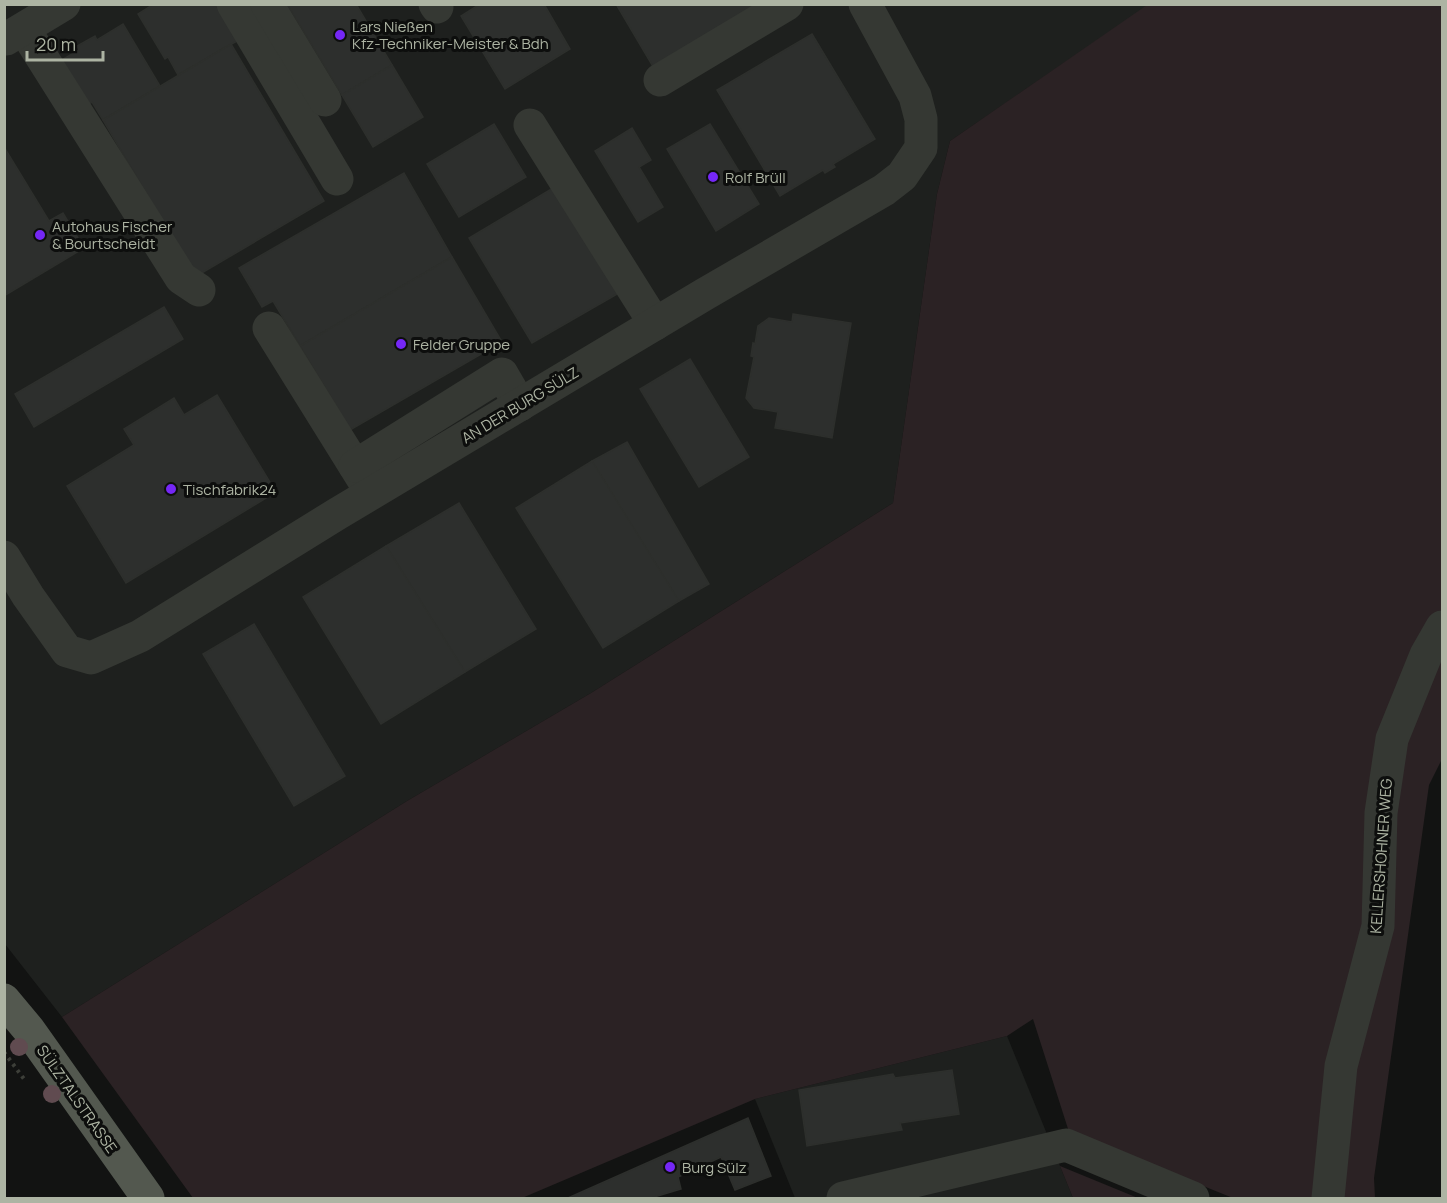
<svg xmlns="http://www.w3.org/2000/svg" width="1447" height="1203" viewBox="0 0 1447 1203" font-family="Manrope,sans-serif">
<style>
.built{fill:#1e201e}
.green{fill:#2b2224}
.building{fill:#2d2f2d;stroke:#2d2f2c;stroke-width:1.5}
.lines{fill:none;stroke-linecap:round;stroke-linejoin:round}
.path{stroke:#3d3f39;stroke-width:4;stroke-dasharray:3 4.5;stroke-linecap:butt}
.minor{stroke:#353833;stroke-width:33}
.major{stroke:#53584f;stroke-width:33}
.tree{fill:#604b50}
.poi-dot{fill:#7527f6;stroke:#0d0e0d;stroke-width:2}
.labels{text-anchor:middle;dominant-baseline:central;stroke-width:6;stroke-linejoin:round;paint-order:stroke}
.poi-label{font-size:15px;fill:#adb4a3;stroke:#0d0e0d;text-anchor:start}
.street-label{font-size:15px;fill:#adb4a3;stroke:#0d0e0d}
</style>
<rect width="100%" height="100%" fill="#121312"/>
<g class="built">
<path d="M 5,5 L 1147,5 L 1147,6 L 950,141 L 937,194 L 893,503 L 591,693 L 407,801 L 62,1017 L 5,944 Z"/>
<path d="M 1007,1036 L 1073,1198 L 795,1198 L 755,1099 Z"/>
</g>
<g class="green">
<path d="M 1147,5 L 1442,5 L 1442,759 L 1429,785 L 1374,1178 L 1375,1198 L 1233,1198 L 1069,1132 L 1033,1019 L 1007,1036 L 755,1099 L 522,1198 L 193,1198 L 62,1017 L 407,801 L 591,693 L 893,503 L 937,194 L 950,141 Z"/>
<path d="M 1060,1166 L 1138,1198 L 1073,1198 Z"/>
</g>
<g class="building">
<path d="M 154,4 L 225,4 L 244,37 L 178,75 L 168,57 L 165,59 L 138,14 Z"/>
<path d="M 287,4 L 356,4 L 392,65 L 342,95 Z"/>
<path d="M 480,4 L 544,4 L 570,49 L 505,89 L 461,16 Z"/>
<path d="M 616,4 L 765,4 L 655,70 Z"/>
<path d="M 123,24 L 160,86 L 103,120 L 92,102 L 80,110 L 53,65 L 79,50 L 77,46 L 95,36 L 97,40 Z"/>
<path d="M 812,34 L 875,139 L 833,164 L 835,167 L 825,173 L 823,170 L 780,196 L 717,90 Z"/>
<path d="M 231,44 L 324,201 L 195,277 L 103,120 Z"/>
<path d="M 392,65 L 423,117 L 373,147 L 342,95 Z"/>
<path d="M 494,124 L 526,177 L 459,217 L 427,164 Z"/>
<path d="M 710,124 L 759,204 L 716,231 L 667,149 Z"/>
<path d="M 632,128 L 651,160 L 639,167 L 663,207 L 638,222 L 595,151 Z"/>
<path d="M 4,147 L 49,221 L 63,213 L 84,248 L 4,296 Z"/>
<path d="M 404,173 L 452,257 L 300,346 L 273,301 L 262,307 L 239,268 Z"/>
<path d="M 553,188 L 619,293 L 532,343 L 469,238 Z"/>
<path d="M 452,257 L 502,342 L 350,430 L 300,346 Z"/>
<path d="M 164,307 L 183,339 L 34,427 L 15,394 Z"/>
<path d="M 793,314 L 851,323 L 832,438 L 775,428 L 778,412 L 754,408 L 746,398 L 754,357 L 751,356 L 753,343 L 755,344 L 758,326 L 769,318 L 792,322 Z"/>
<path d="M 690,359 L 749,457 L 699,487 L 640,389 Z"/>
<path d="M 217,395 L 276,492 L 126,583 L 67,486 L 134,445 L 124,429 L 174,398 L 184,415 Z"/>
<path d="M 627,442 L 709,584 L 679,601 L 592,461 Z"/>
<path d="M 592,461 L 679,601 L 603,648 L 516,508 Z"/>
<path d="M 459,503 L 536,629 L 465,672 L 386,546 Z"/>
<path d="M 386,546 L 465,672 L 381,724 L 303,597 Z"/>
<path d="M 254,624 L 345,776 L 294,806 L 203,654 Z"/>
<path d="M 952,1070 L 959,1114 L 900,1123 L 902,1130 L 807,1146 L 799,1090 L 893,1074 L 895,1078 Z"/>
<path d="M 748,1118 L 771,1176 L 735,1190 L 721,1157 L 678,1177 L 681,1189 L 651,1198 L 568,1198 Z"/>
</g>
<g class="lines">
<path class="path" d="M 4,1052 L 24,1079"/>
<g class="minor">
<path d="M 233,4 L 337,179"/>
<path d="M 267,4 L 325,100"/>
<path d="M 435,4 L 437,7"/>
<path d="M 24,29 L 181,278 L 199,290"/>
<path d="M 6,39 L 64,4"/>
<path d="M 660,80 L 787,4"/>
<path d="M 530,125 L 655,324"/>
<path d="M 269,328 L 366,484"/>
<path d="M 355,466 L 502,374 L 520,405"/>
<path d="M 4,557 L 28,596 L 67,651 L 91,658 L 140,636 L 337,514 L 705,294 L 884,190 L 902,176 L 921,148 L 921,119 L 915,96 L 865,4"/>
<path d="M 843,1198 L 1066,1145 L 1193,1198"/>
<path d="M 1328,1198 L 1341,1066 L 1378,926 L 1381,813 L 1392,739 L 1426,655 L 1442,627"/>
</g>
<path class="major" d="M 4,1000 L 29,1030 L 148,1198"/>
</g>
<g class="tree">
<circle cx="19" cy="1047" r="9"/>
<circle cx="52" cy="1094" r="9"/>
</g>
<g class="poi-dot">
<circle cx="340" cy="35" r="6"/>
<circle cx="713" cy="177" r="6"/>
<circle cx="40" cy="235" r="6"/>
<circle cx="401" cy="344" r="6"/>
<circle cx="171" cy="489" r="6"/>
<circle cx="670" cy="1167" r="6"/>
</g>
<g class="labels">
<g class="poi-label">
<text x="352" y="26">Lars Nießen<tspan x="352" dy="17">Kfz-Techniker-Meister &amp; Bdh</tspan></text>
<text x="725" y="177">Rolf Brüll</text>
<text x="52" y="226">Autohaus Fischer<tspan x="52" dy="17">&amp; Bourtscheidt</tspan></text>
<text x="413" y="344">Felder Gruppe</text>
<text x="183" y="489">Tischfabrik24</text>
<text x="682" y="1167">Burg Sülz</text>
</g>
<g class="street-label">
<text transform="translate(520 405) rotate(-31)">AN DER BURG SÜLZ</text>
<text transform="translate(1381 856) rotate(-86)">KELLERSHOHNER WEG</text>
<text transform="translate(77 1099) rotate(55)">SÜLZTALSTRASSE</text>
</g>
</g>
<rect width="1447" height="1203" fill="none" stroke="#adb4a3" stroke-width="12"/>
<path d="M27 51v9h76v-9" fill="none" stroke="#adb4a3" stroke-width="3"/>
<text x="36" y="51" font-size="18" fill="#adb4a3" stroke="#0d0e0d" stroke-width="4.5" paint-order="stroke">20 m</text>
</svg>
